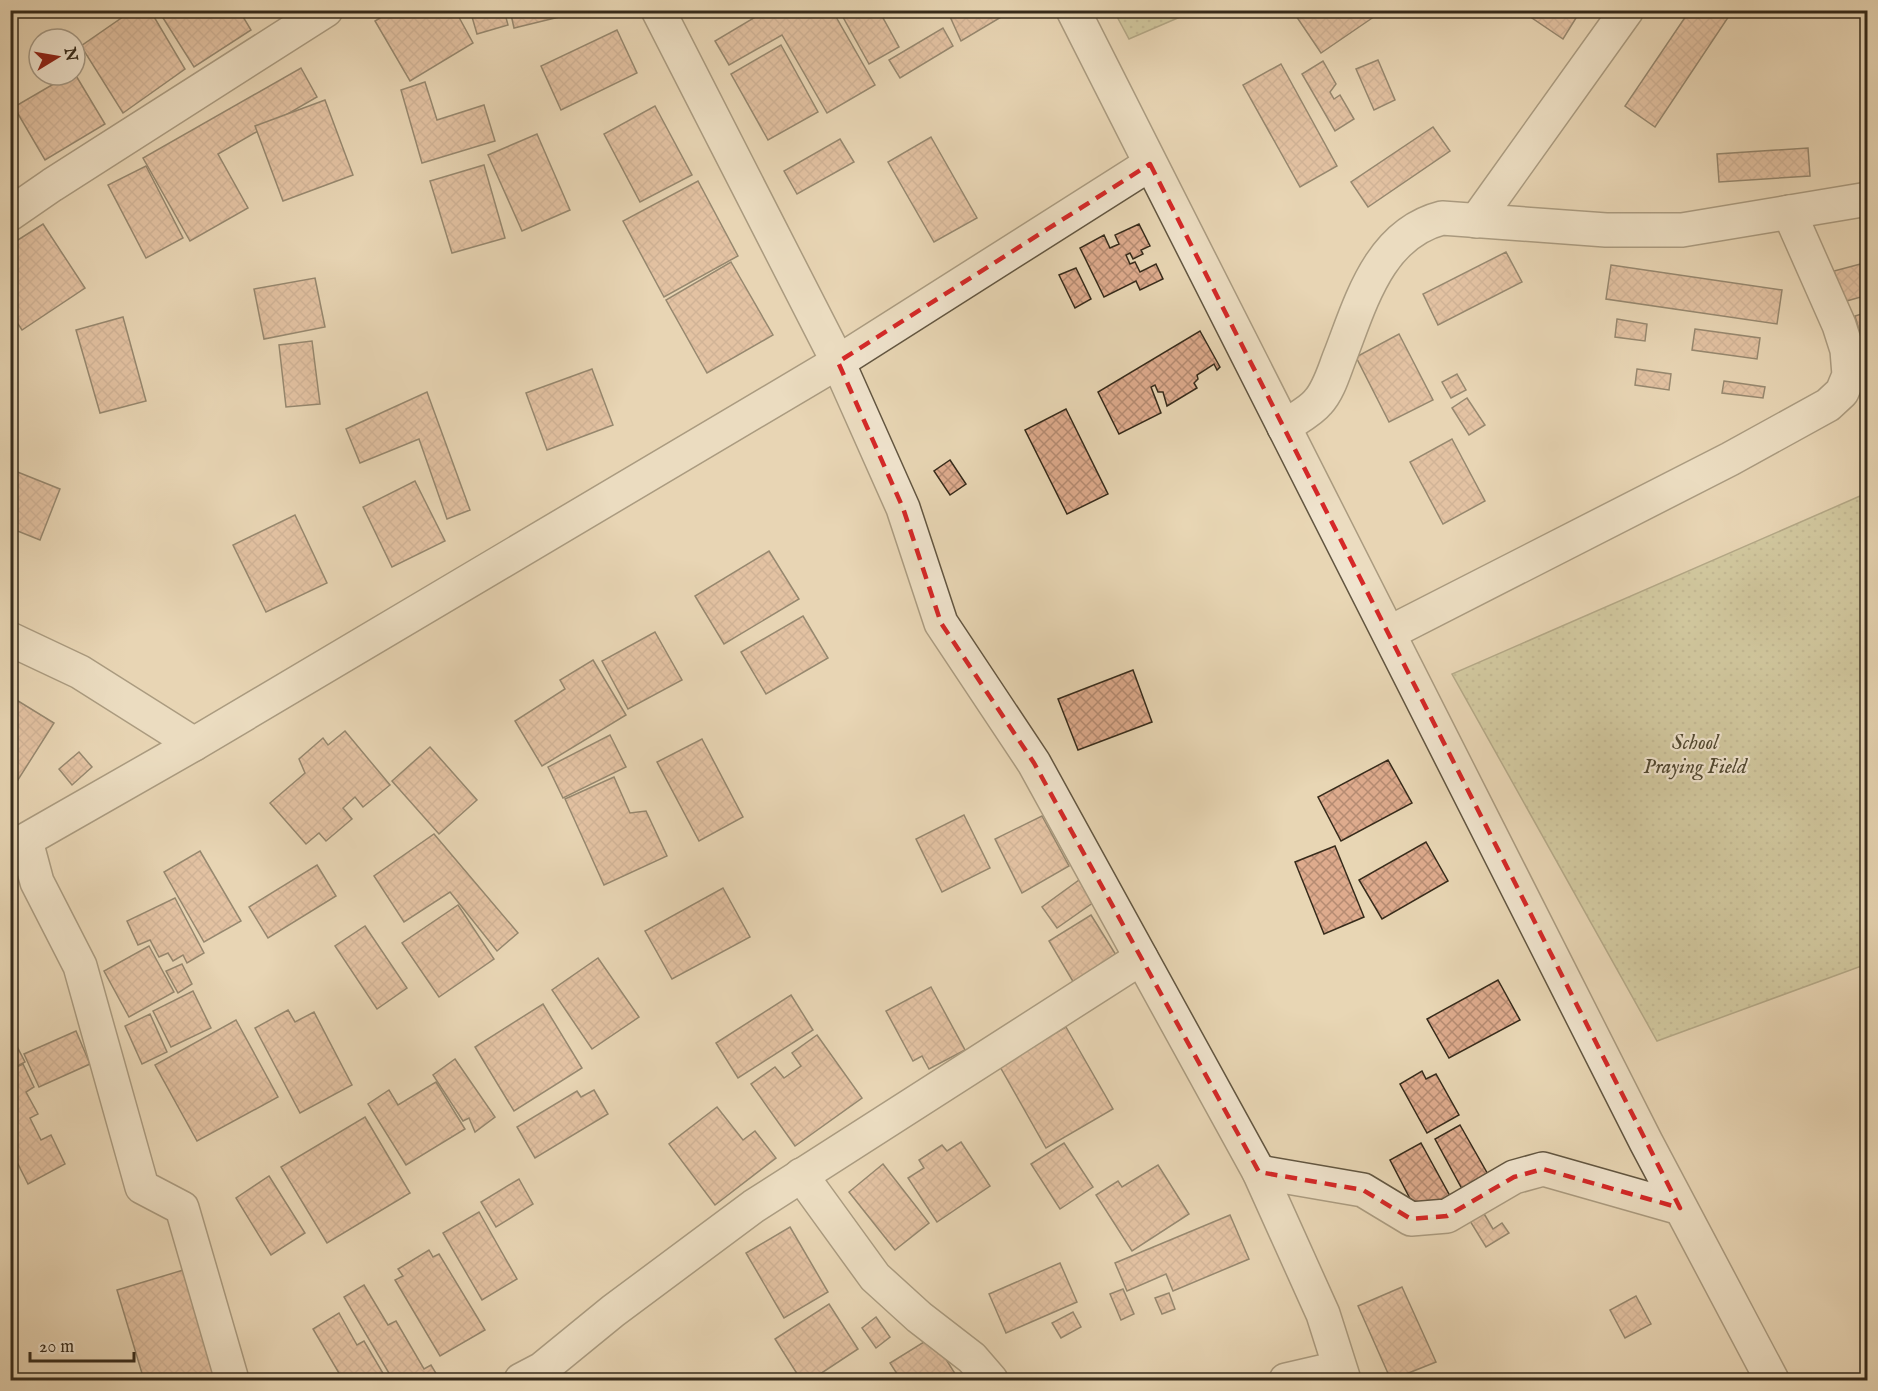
<svg xmlns="http://www.w3.org/2000/svg" width="1878" height="1391" viewBox="0 0 1878 1391" font-family="'IM FELL English',serif">
<style>
.green{fill:url(#green-dots);stroke:#787452;stroke-width:1.5}
.building{fill:url(#building-cross-hatch);stroke:#362b1b;stroke-width:1.5}
.lines{fill:none;stroke-linecap:round;stroke-linejoin:round}
.minor-casing{stroke:#625641;stroke-width:36}
.minor{stroke:#f0e4ce;stroke-width:33}
.marked{fill:none;stroke:#d62828;stroke-width:4.5;stroke-dasharray:12 8;stroke-linejoin:round}
.labels{text-anchor:middle;dominant-baseline:central;stroke-width:4.5;stroke-linejoin:round;paint-order:stroke}
.park-label{font-size:21px;font-style:italic;fill:#514831;stroke:#f0e4ce}
</style>
<defs>
<pattern id="green-dots" width="8" height="8" patternUnits="userSpaceOnUse" patternTransform="scale(1.5)"><rect width="8" height="8" fill="#bbbc8a"/><path d="M2 2h.1M6 6h.1" fill="none" stroke="#999970" stroke-width="1.8" stroke-linecap="round"/></pattern>
<pattern id="building-cross-hatch" width="8" height="8" patternUnits="userSpaceOnUse" patternTransform="scale(1.5)"><rect width="8" height="8" fill="#deab8d"/><path d="M0 0l8 8M0 8l8-8" fill="none" stroke="#b58b72"/></pattern>
</defs>
<rect width="100%" height="100%" fill="#e8d6b4"/>
<filter id="stains"><feTurbulence type="fractalNoise" baseFrequency=".00333" numOctaves="4"/><feColorMatrix values="0 0 0 0 .2 0 0 0 0 .09 0 0 0 0 .02 0 0 0 .5 -.17"/></filter>
<radialGradient id="worn" r=".72"><stop offset=".6" stop-color="#630" stop-opacity="0"/><stop offset="1" stop-color="#630" stop-opacity=".3"/></radialGradient>
<g class="green">
<path d="M 1114,11 L 1194,11 L 1129,39 Z"/>
<path d="M 1867,493 L 1867,964 L 1657,1041 L 1452,674 Z"/>
</g>
<g class="building">
<path d="M 133,10 L 150,10 L 185,69 L 123,113 L 81,46 Z"/>
<path d="M 158,10 L 239,10 L 251,30 L 194,67 Z"/>
<path d="M 393,10 L 455,10 L 473,43 L 410,81 L 375,21 Z"/>
<path d="M 470,10 L 504,10 L 508,25 L 477,34 Z"/>
<path d="M 510,10 L 584,10 L 584,11 L 514,28 Z"/>
<path d="M 767,10 L 832,10 L 875,85 L 827,113 L 782,35 L 729,65 L 715,41 Z"/>
<path d="M 839,10 L 891,10 L 882,16 L 899,47 L 869,64 Z"/>
<path d="M 947,10 L 1013,10 L 961,41 Z"/>
<path d="M 1292,10 L 1379,10 L 1381,12 L 1321,53 Z"/>
<path d="M 1537,10 L 1581,10 L 1563,39 L 1532,18 Z"/>
<path d="M 1690,10 L 1733,10 L 1655,127 L 1625,106 Z"/>
<path d="M 943,28 L 953,46 L 900,78 L 889,60 Z"/>
<path d="M 617,30 L 637,73 L 561,110 L 541,66 Z"/>
<path d="M 781,45 L 818,112 L 768,140 L 731,74 Z"/>
<path d="M 1378,60 L 1395,100 L 1374,110 L 1356,69 Z"/>
<path d="M 1323,61 L 1336,84 L 1330,92 L 1334,99 L 1340,95 L 1354,119 L 1335,131 L 1302,74 Z"/>
<path d="M 1281,64 L 1337,166 L 1300,187 L 1243,85 Z"/>
<path d="M 301,68 L 317,97 L 218,154 L 248,208 L 190,241 L 143,158 Z"/>
<path d="M 75,74 L 105,124 L 45,160 L 14,107 L 69,75 Z"/>
<path d="M 425,82 L 437,120 L 484,105 L 495,141 L 422,163 L 401,90 Z"/>
<path d="M 325,100 L 353,175 L 283,201 L 255,126 Z"/>
<path d="M 655,106 L 692,175 L 640,202 L 604,134 Z"/>
<path d="M 1433,127 L 1450,151 L 1368,207 L 1351,182 Z"/>
<path d="M 537,134 L 570,210 L 522,231 L 488,155 Z"/>
<path d="M 931,137 L 977,218 L 934,242 L 888,162 Z"/>
<path d="M 840,139 L 854,162 L 797,194 L 784,171 Z"/>
<path d="M 1808,148 L 1810,176 L 1719,182 L 1717,154 Z"/>
<path d="M 484,165 L 505,238 L 452,253 L 430,181 Z"/>
<path d="M 146,166 L 183,238 L 146,258 L 108,185 Z"/>
<path d="M 698,181 L 738,256 L 664,297 L 623,221 Z"/>
<path d="M 43,224 L 85,288 L 22,330 L 10,312 L 10,245 Z"/>
<path d="M 1139,224 L 1150,246 L 1141,250 L 1143,254 L 1133,259 L 1130,253 L 1126,255 L 1130,264 L 1135,262 L 1140,272 L 1156,264 L 1163,279 L 1140,290 L 1136,281 L 1104,297 L 1080,248 L 1104,235 L 1110,248 L 1119,244 L 1115,235 Z"/>
<path d="M 1506,252 L 1522,282 L 1438,325 L 1423,294 Z"/>
<path d="M 731,262 L 773,335 L 707,373 L 666,300 Z"/>
<path d="M 1868,262 L 1868,295 L 1843,302 L 1834,271 Z"/>
<path d="M 1611,265 L 1782,290 L 1777,324 L 1606,299 Z"/>
<path d="M 1076,268 L 1091,299 L 1075,308 L 1059,275 Z"/>
<path d="M 315,278 L 325,327 L 264,339 L 254,289 Z"/>
<path d="M 1868,312 L 1868,333 L 1860,334 L 1855,316 Z"/>
<path d="M 123,317 L 146,401 L 100,413 L 76,330 Z"/>
<path d="M 1617,319 L 1647,324 L 1645,341 L 1615,337 Z"/>
<path d="M 1695,329 L 1760,338 L 1757,359 L 1692,350 Z"/>
<path d="M 1200,331 L 1220,367 L 1217,370 L 1214,364 L 1197,375 L 1198,379 L 1194,383 L 1197,388 L 1167,406 L 1163,392 L 1158,392 L 1155,385 L 1151,387 L 1161,413 L 1119,434 L 1098,392 Z"/>
<path d="M 1399,334 L 1433,400 L 1389,422 L 1356,357 Z"/>
<path d="M 312,341 L 320,404 L 286,407 L 279,345 Z"/>
<path d="M 592,369 L 613,425 L 547,450 L 526,393 Z"/>
<path d="M 1637,369 L 1671,374 L 1669,390 L 1635,385 Z"/>
<path d="M 1457,374 L 1466,390 L 1451,398 L 1442,382 Z"/>
<path d="M 1724,381 L 1765,387 L 1763,398 L 1722,393 Z"/>
<path d="M 427,392 L 470,510 L 447,519 L 419,439 L 360,463 L 346,429 Z"/>
<path d="M 1467,398 L 1485,425 L 1469,435 L 1452,408 Z"/>
<path d="M 1066,409 L 1108,494 L 1067,514 L 1025,430 Z"/>
<path d="M 1452,439 L 1485,501 L 1443,524 L 1410,462 Z"/>
<path d="M 950,460 L 966,484 L 950,495 L 934,471 Z"/>
<path d="M 10,469 L 60,489 L 40,540 L 10,528 Z"/>
<path d="M 415,481 L 445,541 L 392,567 L 363,507 Z"/>
<path d="M 295,515 L 327,583 L 266,612 L 233,545 Z"/>
<path d="M 769,551 L 799,599 L 724,644 L 695,596 Z"/>
<path d="M 803,616 L 828,658 L 766,694 L 741,652 Z"/>
<path d="M 655,632 L 682,680 L 628,709 L 602,661 Z"/>
<path d="M 593,660 L 626,715 L 542,766 L 515,721 L 565,689 L 560,680 Z"/>
<path d="M 1133,670 L 1152,722 L 1078,750 L 1058,699 Z"/>
<path d="M 10,696 L 54,723 L 16,783 L 10,779 Z"/>
<path d="M 345,731 L 390,785 L 363,807 L 355,797 L 343,808 L 352,819 L 326,841 L 319,833 L 306,844 L 270,803 L 305,773 L 299,759 L 323,738 L 328,745 Z"/>
<path d="M 610,735 L 626,767 L 563,798 L 548,767 Z"/>
<path d="M 702,739 L 743,817 L 699,841 L 657,762 Z"/>
<path d="M 430,747 L 477,800 L 439,834 L 392,781 Z"/>
<path d="M 79,752 L 92,767 L 72,785 L 59,769 Z"/>
<path d="M 1388,760 L 1412,803 L 1341,841 L 1318,797 Z"/>
<path d="M 614,777 L 630,813 L 646,811 L 667,856 L 604,885 L 565,799 Z"/>
<path d="M 964,815 L 990,868 L 942,892 L 916,839 Z"/>
<path d="M 1042,816 L 1069,866 L 1022,893 L 995,839 Z"/>
<path d="M 434,834 L 518,933 L 497,951 L 450,892 L 404,922 L 374,876 Z"/>
<path d="M 1426,842 L 1448,881 L 1382,919 L 1359,880 Z"/>
<path d="M 1335,846 L 1364,917 L 1324,934 L 1295,862 Z"/>
<path d="M 200,851 L 241,921 L 204,942 L 164,872 Z"/>
<path d="M 317,865 L 336,896 L 268,938 L 249,907 Z"/>
<path d="M 1079,880 L 1094,902 L 1057,928 L 1042,907 Z"/>
<path d="M 723,888 L 750,937 L 672,979 L 645,931 Z"/>
<path d="M 175,898 L 204,953 L 187,963 L 183,955 L 173,961 L 168,953 L 159,957 L 150,940 L 138,945 L 127,921 Z"/>
<path d="M 458,905 L 494,959 L 439,997 L 402,943 Z"/>
<path d="M 1091,915 L 1121,963 L 1078,990 L 1049,941 Z"/>
<path d="M 365,926 L 407,988 L 377,1009 L 335,946 Z"/>
<path d="M 149,946 L 174,992 L 129,1017 L 104,971 Z"/>
<path d="M 598,958 L 639,1017 L 592,1049 L 552,990 Z"/>
<path d="M 182,964 L 192,984 L 178,993 L 166,971 Z"/>
<path d="M 1498,980 L 1520,1020 L 1449,1058 L 1427,1019 Z"/>
<path d="M 931,987 L 965,1050 L 929,1069 L 922,1056 L 913,1061 L 886,1011 Z"/>
<path d="M 193,991 L 211,1028 L 171,1047 L 153,1011 Z"/>
<path d="M 791,995 L 813,1030 L 738,1078 L 716,1043 Z"/>
<path d="M 543,1004 L 582,1068 L 514,1111 L 475,1047 Z"/>
<path d="M 288,1010 L 295,1022 L 314,1012 L 352,1085 L 300,1113 L 255,1028 Z"/>
<path d="M 150,1014 L 167,1052 L 142,1064 L 125,1026 Z"/>
<path d="M 236,1020 L 278,1097 L 197,1141 L 155,1065 Z"/>
<path d="M 1066,1027 L 1113,1109 L 1046,1148 L 999,1065 Z"/>
<path d="M 76,1031 L 90,1064 L 39,1087 L 24,1054 Z"/>
<path d="M 10,1033 L 25,1062 L 10,1070 Z"/>
<path d="M 817,1035 L 862,1098 L 795,1146 L 751,1084 L 775,1067 L 784,1078 L 801,1066 L 792,1053 Z"/>
<path d="M 455,1059 L 495,1117 L 475,1132 L 469,1118 L 463,1121 L 433,1075 Z"/>
<path d="M 23,1064 L 34,1087 L 26,1092 L 38,1114 L 30,1118 L 41,1140 L 51,1135 L 65,1164 L 28,1184 L 10,1148 L 10,1070 Z"/>
<path d="M 1422,1071 L 1426,1079 L 1436,1074 L 1459,1115 L 1427,1133 L 1400,1084 Z"/>
<path d="M 436,1082 L 465,1129 L 406,1165 L 368,1104 L 389,1090 L 398,1105 Z"/>
<path d="M 594,1090 L 608,1114 L 535,1158 L 517,1127 L 577,1091 L 581,1097 Z"/>
<path d="M 717,1107 L 743,1140 L 755,1131 L 776,1158 L 715,1205 L 669,1144 Z"/>
<path d="M 365,1117 L 410,1193 L 327,1243 L 281,1167 Z"/>
<path d="M 1460,1125 L 1494,1185 L 1468,1200 L 1435,1139 Z"/>
<path d="M 961,1142 L 990,1186 L 937,1222 L 908,1178 L 924,1168 L 919,1160 L 942,1145 L 947,1151 Z"/>
<path d="M 1064,1143 L 1093,1187 L 1060,1209 L 1031,1164 Z"/>
<path d="M 1421,1143 L 1450,1196 L 1418,1214 L 1390,1160 Z"/>
<path d="M 883,1164 L 929,1223 L 895,1250 L 849,1192 Z"/>
<path d="M 1158,1165 L 1189,1214 L 1132,1251 L 1096,1195 L 1118,1181 L 1122,1187 Z"/>
<path d="M 269,1176 L 305,1233 L 271,1255 L 236,1198 Z"/>
<path d="M 519,1179 L 533,1204 L 496,1227 L 481,1202 Z"/>
<path d="M 479,1212 L 517,1279 L 482,1300 L 443,1233 Z"/>
<path d="M 1483,1212 L 1493,1229 L 1502,1223 L 1509,1233 L 1486,1247 L 1470,1221 Z"/>
<path d="M 1230,1215 L 1249,1259 L 1173,1291 L 1166,1274 L 1127,1291 L 1115,1263 Z"/>
<path d="M 790,1227 L 828,1292 L 784,1318 L 746,1253 Z"/>
<path d="M 429,1250 L 433,1257 L 439,1254 L 485,1330 L 440,1356 L 395,1280 L 403,1276 L 398,1269 Z"/>
<path d="M 1060,1263 L 1077,1302 L 1006,1333 L 989,1294 Z"/>
<path d="M 190,1268 L 218,1380 L 144,1380 L 117,1290 Z"/>
<path d="M 364,1285 L 388,1325 L 396,1321 L 424,1369 L 431,1365 L 440,1380 L 393,1380 L 344,1297 Z"/>
<path d="M 1402,1287 L 1436,1362 L 1391,1380 L 1358,1306 Z"/>
<path d="M 1123,1289 L 1134,1314 L 1121,1320 L 1110,1294 Z"/>
<path d="M 1169,1293 L 1175,1309 L 1162,1314 L 1155,1298 Z"/>
<path d="M 1636,1296 L 1651,1324 L 1625,1338 L 1610,1310 Z"/>
<path d="M 829,1304 L 858,1349 L 811,1380 L 801,1380 L 775,1339 Z"/>
<path d="M 1073,1312 L 1081,1327 L 1061,1338 L 1052,1323 Z"/>
<path d="M 339,1313 L 357,1345 L 364,1341 L 387,1380 L 343,1380 L 313,1329 Z"/>
<path d="M 876,1317 L 890,1337 L 876,1348 L 862,1328 Z"/>
<path d="M 932,1337 L 959,1380 L 901,1380 L 890,1363 Z"/>
</g>
<g class="lines">
<g class="minor-casing">
<g id="minor">
<path d="M 658,10 L 838,362 L 903,508 L 941,623 L 1034,763 L 1259,1172 L 1323,1314 L 1344,1380"/>
<path d="M 1073,10 L 1646,1142 L 1772,1380"/>
<path d="M 10,214 L 52,185 L 326,10"/>
<path d="M 1476,221 L 1627,10"/>
<path d="M 1284,427 C 1295,419 1310,412 1318,402 C 1329,390 1334,371 1340,356 C 1361,302 1379,234 1442,218 L 1606,230 L 1682,230 L 1868,199"/>
<path d="M 1389,633 L 1730,459 L 1828,405 L 1842,392 L 1849,375 L 1847,350 L 1839,325 L 1789,212"/>
<path d="M 10,639 L 80,672 L 194,744 L 838,362 L 1150,164"/>
<path d="M 26,841 L 37,882 L 80,966 L 142,1187 L 182,1208 L 232,1380"/>
<path d="M 10,849 L 194,744"/>
<path d="M 1259,1172 L 1363,1190 L 1411,1219 L 1447,1216 L 1514,1177 L 1543,1169 L 1680,1208"/>
<path d="M 801,1175 L 875,1277 L 919,1317 L 972,1358 L 991,1380"/>
<path d="M 521,1380 L 542,1369 L 613,1311 L 754,1206 L 1141,958"/>
<path d="M 1286,1380 L 1338,1368"/>
</g>
</g>
<use href="#minor" class="minor"/>
</g>
<path d="M0 0H1878V1391H0ZM 1150,164 L 1680,1208 L 1543,1169 L 1514,1177 L 1447,1216 L 1411,1219 L 1363,1190 L 1259,1172 L 1034,763 L 941,623 L 903,508 L 838,362 Z" fill="#e8d6b4" fill-opacity=".55" fill-rule="evenodd"/>
<path class="marked" d="M 1150,164 L 1680,1208 L 1543,1169 L 1514,1177 L 1447,1216 L 1411,1219 L 1363,1190 L 1259,1172 L 1034,763 L 941,623 L 903,508 L 838,362 Z"/>
<g class="labels">
<g class="park-label">
<text x="1695" y="743">School<tspan x="1695" dy="24">Praying Field</tspan></text>
</g>
</g>
<rect width="1878" height="1391" fill="none" stroke="#e8d6b4" stroke-width="36"/>
<rect x="12" y="12" width="1854" height="1367" fill="none" stroke="#362b1b" stroke-width="3"/>
<rect x="18" y="18" width="1842" height="1355" fill="none" stroke="#362b1b" stroke-width="1.5"/>
<g transform="translate(57 57) rotate(79)"><circle r="28" fill="#f0e4ce" stroke="#a69a86" stroke-width="1.5"/>
<path d="M0-4.5L10 22L0 15L-10 22Z" fill="#8f2418"/>
<text y="-9" font-size="16" font-weight="bold" text-anchor="middle" fill="#362b1b">N</text>
</g>
<path d="M30 1352v9h104v-9" fill="none" stroke="#362b1b" stroke-width="3"/>
<text x="39" y="1352" font-size="18" fill="#362b1b" stroke="#f0e4ce" stroke-width="4.5" paint-order="stroke">20 m</text>
<rect width="100%" height="100%" filter="url(#stains)"/>
<rect width="100%" height="100%" fill="url(#worn)"/>
</svg>
